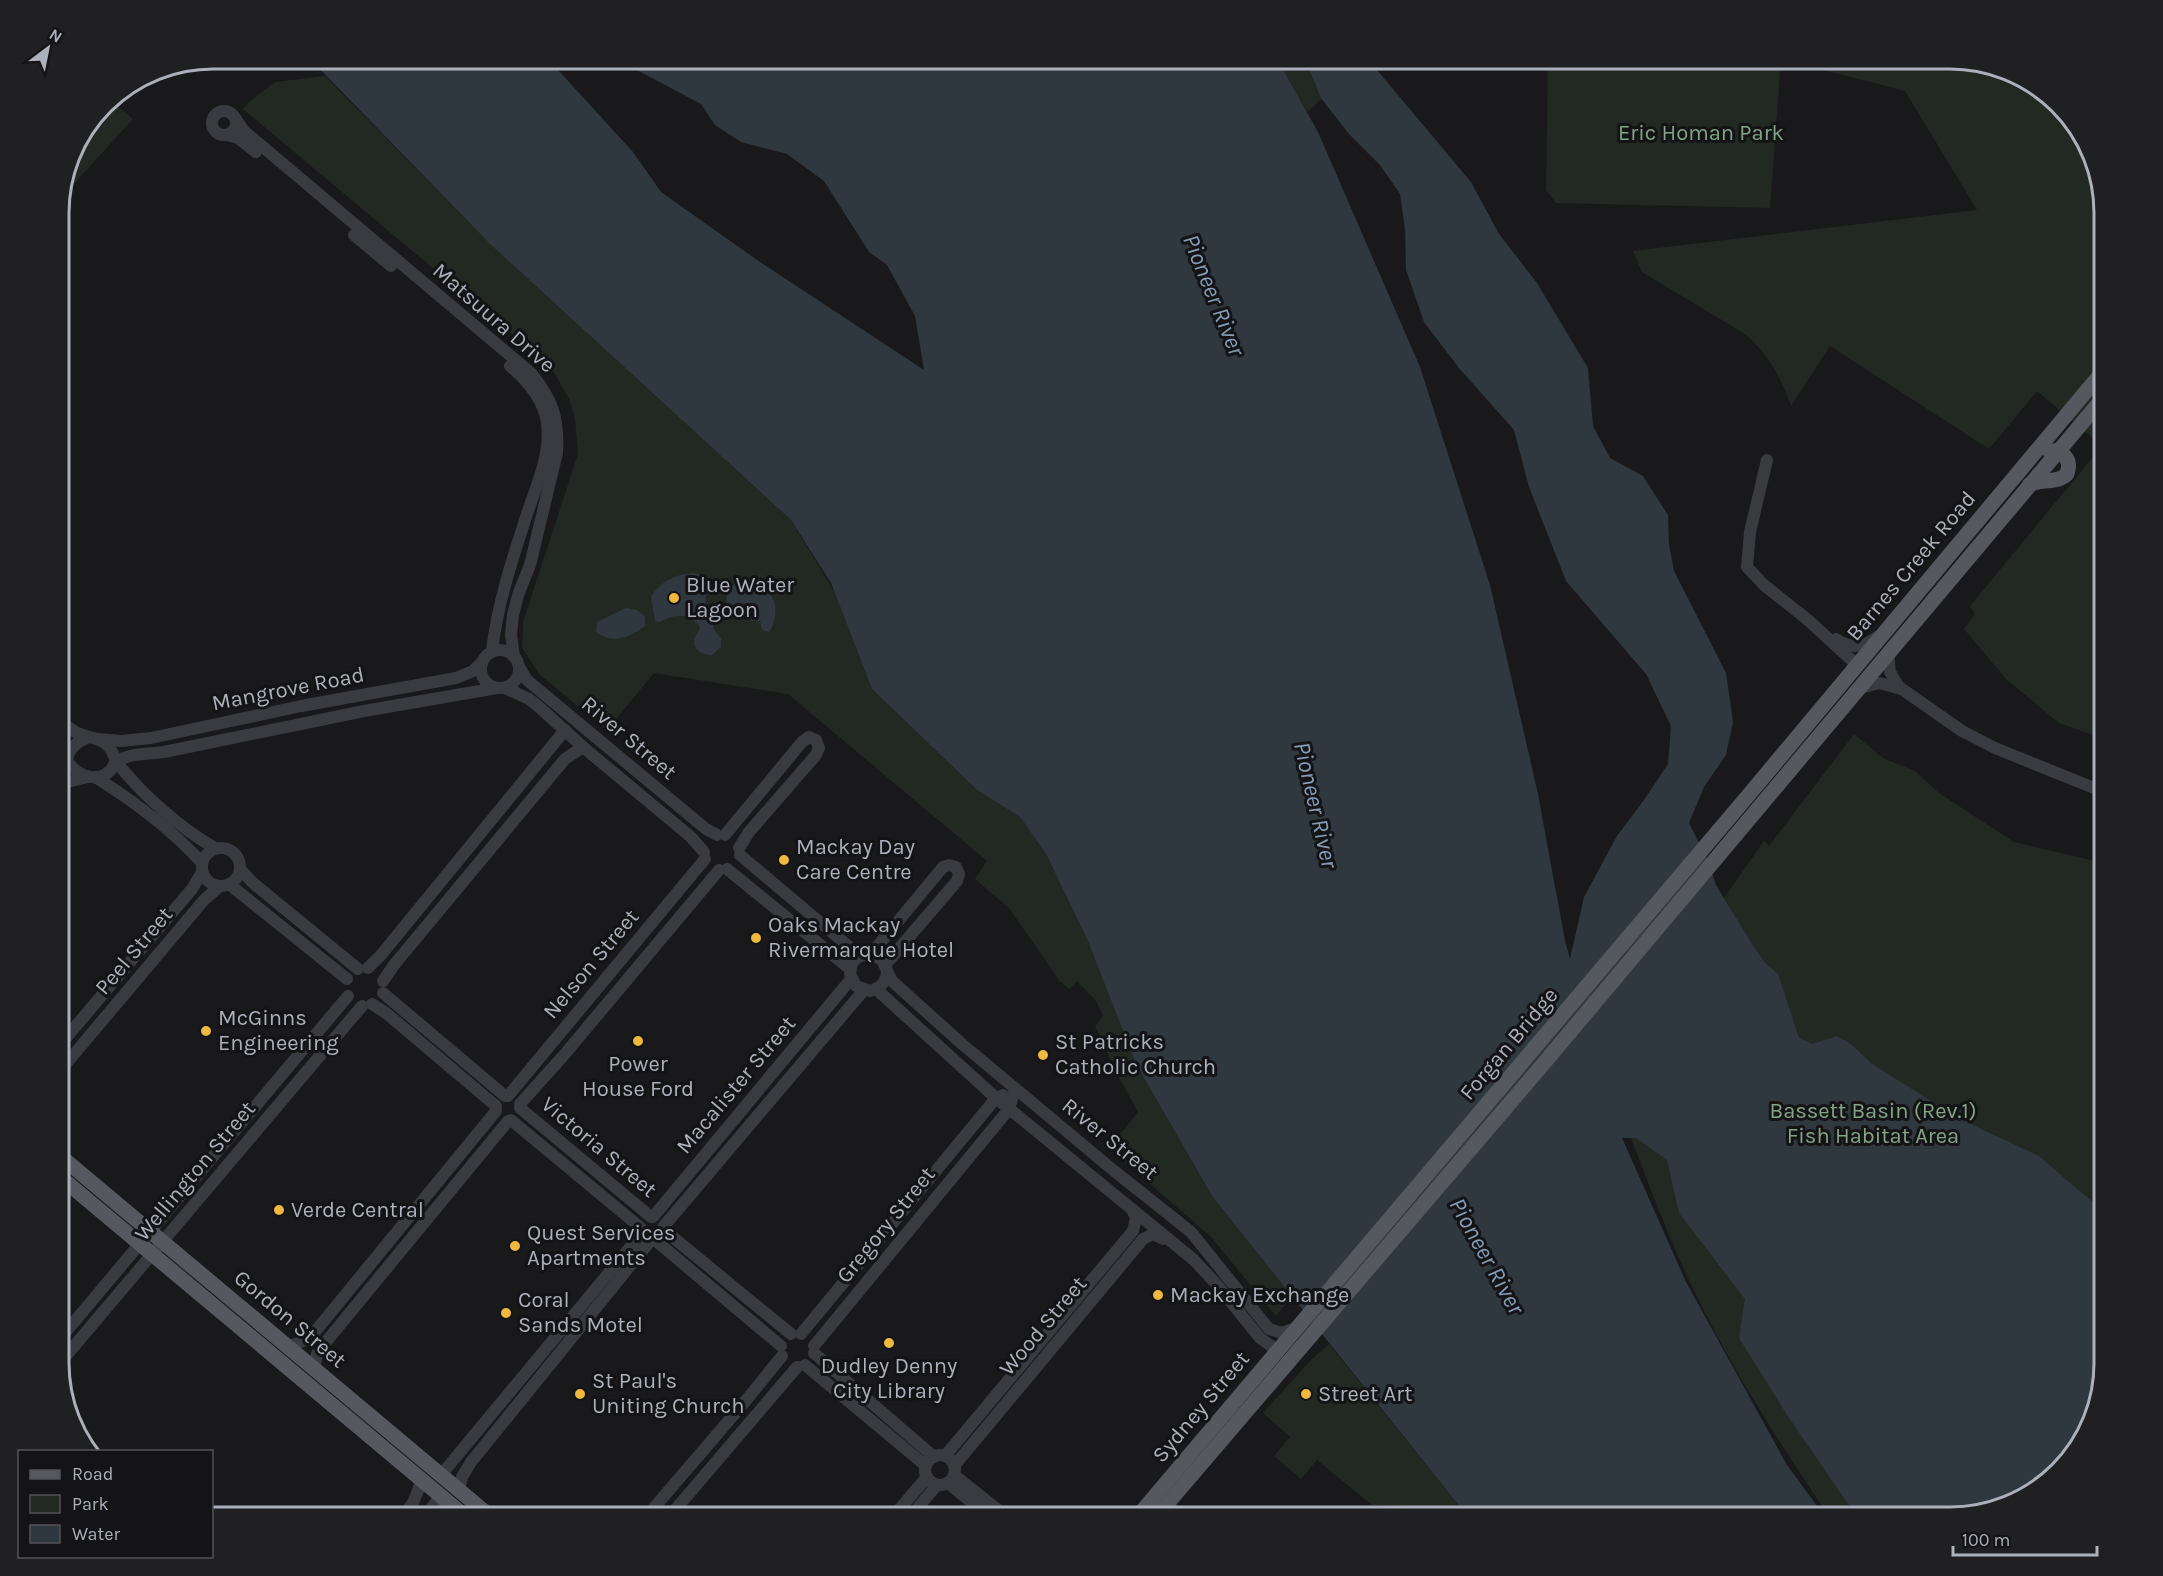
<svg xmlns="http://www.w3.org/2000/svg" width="2163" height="1576" viewBox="0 0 2163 1576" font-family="Karla,sans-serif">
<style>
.green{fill:#212922}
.water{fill:#2f383f}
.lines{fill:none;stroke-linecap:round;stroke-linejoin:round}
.minor{stroke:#3a3b40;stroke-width:12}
.major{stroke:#56585f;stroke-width:15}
.poi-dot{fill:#efb93d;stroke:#141416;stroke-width:2}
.labels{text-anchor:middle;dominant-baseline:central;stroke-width:6;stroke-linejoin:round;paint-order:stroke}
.park-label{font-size:22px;fill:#83a586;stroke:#141416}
.street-label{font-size:22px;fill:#acb0bb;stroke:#141416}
.poi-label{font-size:22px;fill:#acb0bb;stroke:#141416;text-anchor:start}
.water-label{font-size:24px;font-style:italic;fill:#849cb5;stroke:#141416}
.rim{fill:none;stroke:#acb0bb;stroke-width:3}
</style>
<rect width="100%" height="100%" fill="#19191b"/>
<g class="green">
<path d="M 1276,59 L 1367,59 L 1307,112 Z"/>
<path d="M 1548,59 L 1951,59 L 1999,67 L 2044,90 L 2088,144 L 2104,212 L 2104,739 L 2059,723 L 2006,679 L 1964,629 L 1975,614 L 1970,606 L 2102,446 L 2037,391 L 1989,449 L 1830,346 L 1791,406 C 1780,376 1770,356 1745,334 L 1642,272 L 1633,251 L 1977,210 L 1905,91 L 1781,59 L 1770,208 L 1556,203 L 1546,190 Z"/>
<path d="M 325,76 L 491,245 L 791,520 L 835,593 L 872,689 L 977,790 L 1020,817 L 1046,854 L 1087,939 L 1136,1064 L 1212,1196 L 1292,1296 L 1276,1316 L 1211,1237 L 1109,1148 L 1138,1112 L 1115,1070 L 1095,1026 L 1103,1016 L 1096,1001 L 1077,981 L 1069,989 L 1059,980 L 1009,908 L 975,879 L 987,861 L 788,694 L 654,673 L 607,730 L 539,674 L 522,648 L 523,622 L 578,454 L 575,418 L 569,399 L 555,374 L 539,357 L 243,109 L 250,101 L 275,82 Z"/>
<path d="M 109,99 L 133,119 L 60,199 L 74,145 Z"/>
<path d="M 1854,734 L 1883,758 L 1915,771 L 1939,793 L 2014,842 L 2104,863 L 2104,1364 L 2096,1412 L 2073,1457 L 2019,1501 L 1950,1517 L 1829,1517 C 1787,1454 1745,1390 1710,1322 C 1672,1251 1645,1174 1616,1098 L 1732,911 L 1724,898 L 1764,841 L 1769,846 Z"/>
<path d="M 1329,1344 L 1468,1517 L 1418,1517 L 1407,1506 L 1372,1505 L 1317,1460 L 1301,1479 L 1274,1456 L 1290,1437 L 1263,1413 L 1310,1361 Z"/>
</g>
<g class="water">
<path d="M 310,59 L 548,59 L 633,152 L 661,192 L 760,262 L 924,370 L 915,316 L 887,265 L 869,252 L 824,181 L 787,154 L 741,142 L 715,125 L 701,104 L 616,59 L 1277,59 L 1318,132 L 1420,367 L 1490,585 L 1538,794 L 1565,941 L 1570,959 L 1584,897 L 1617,836 L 1644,800 L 1668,764 L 1671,726 L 1646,674 L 1566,581 L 1529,487 L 1514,430 L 1459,368 L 1424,322 L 1406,270 L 1405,229 L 1400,194 L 1380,165 L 1349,134 L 1321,98 L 1307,64 L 1310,59 L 1360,59 L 1377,70 L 1471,182 L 1499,234 L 1537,283 L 1588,368 L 1593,426 L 1610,458 L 1643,476 L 1668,515 L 1669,544 L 1674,571 L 1726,673 L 1733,722 L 1726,755 L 1704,787 L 1689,823 L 1708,861 L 1716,885 L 1752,944 L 1765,963 L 1778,974 L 1799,1038 L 1812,1044 L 1837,1036 L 1851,1044 L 1872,1064 L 1960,1119 L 2039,1156 L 2104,1212 L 2104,1364 L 2096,1412 L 2073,1457 L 2019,1501 L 1950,1517 L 1857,1517 L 1789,1418 L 1739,1338 L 1745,1299 L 1679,1213 L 1667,1160 L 1636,1138 L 1622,1138 L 1686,1282 L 1787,1465 L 1825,1517 L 1468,1517 L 1212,1196 L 1136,1064 L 1087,939 L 1046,854 L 1020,817 L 977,790 L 872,689 L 831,583 L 791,520 L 491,245 Z"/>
<path d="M 693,573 C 716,578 702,594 707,606 C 709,611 713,615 715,620 L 713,628 L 721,639 L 721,647 L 712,655 C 705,655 694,652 694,641 C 694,637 699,632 700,627 C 686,611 675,615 659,622 L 655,621 L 651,597 C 661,581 674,575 693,573 Z"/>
<path d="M 744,580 C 772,580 784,610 769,632 L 762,630 L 760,621 L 745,620 L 744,618 L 747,612 L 744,607 L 731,607 L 727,604 C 725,591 732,583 744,580 Z"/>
<path d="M 626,608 L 637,610 L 645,617 L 645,626 C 630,637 614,645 596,632 L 597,622 Z"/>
</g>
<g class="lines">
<g class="minor">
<circle cx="224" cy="123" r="12"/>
<path d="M 236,119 L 244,131 L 531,373 C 553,400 559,418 557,453 L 530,565 L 518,595 L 513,615 L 511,635 L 514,657"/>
<path d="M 227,135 L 238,138 L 256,152"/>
<path d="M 354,235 L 391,266"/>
<path d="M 1767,460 L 1750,532 L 1747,567 L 1764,585 L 1808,620 L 1857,665"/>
<path d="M 1836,639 C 1851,649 1863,648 1877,637"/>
<circle cx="500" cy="669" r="19"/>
<path d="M 492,651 C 497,606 512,560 526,517 C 536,486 551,456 547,423 C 544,399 528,381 510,366"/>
<path d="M 1888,653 L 1890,672 L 1899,687 L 1962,731 L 1995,748 L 2104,792"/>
<path d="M 519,667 L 527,680 L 706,829 L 717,835"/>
<path d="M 505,688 L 529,699 L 539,707 L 583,747 L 691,837 L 704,852"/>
<path d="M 1860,688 L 1880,683 L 1901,689"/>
<path d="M 59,721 L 77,733 L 89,737"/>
<path d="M 89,737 C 105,740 110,746 116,760 C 107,786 80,780 67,761 C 68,748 78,741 89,737 Z"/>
<path d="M 98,739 L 121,741 L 151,738 L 301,706 L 456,678 L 473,671 L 482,662"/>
<path d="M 116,760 L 134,755 L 164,752 L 364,711 L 497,688"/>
<path d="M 116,761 C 139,792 181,829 215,848"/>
<path d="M 95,777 C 132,800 173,831 202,863"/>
<path d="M 59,784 L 88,777"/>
<path d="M 725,835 L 802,742 L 809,737 L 816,740 L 819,748 L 816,755 L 749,832 L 739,848"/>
<circle cx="221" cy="867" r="19"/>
<path d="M 740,855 L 860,956"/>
<path d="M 240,869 L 253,883 L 358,969"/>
<path d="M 727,869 L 850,969"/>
<path d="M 229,884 L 347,979"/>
<path d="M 871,954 L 943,867 L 949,865 L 956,867 L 959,874 L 957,881 L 885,965"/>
<path d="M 368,968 L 381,955 L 565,730"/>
<path d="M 887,972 C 886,983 880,988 870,991 L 856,986 L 850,974 L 852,963 L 856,959 L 860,956 L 871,954 L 882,960 L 892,981 L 962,1044 L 1113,1170 L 1191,1232 L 1269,1329 L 1282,1333 L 1296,1328"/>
<path d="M 383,981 L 394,965 L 565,759 L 583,747"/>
<path d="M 876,989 L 996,1098 L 1194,1260 L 1218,1286 L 1260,1338 L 1278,1351"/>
<path d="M 383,993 L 505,1096"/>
<path d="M 372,1004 L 386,1013 L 496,1106"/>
<path d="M 59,1046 L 192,889 L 202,872"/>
<path d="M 59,1072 L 204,900 L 220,886"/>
<path d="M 508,1096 L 705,859"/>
<path d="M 520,1104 L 564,1055 L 719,870"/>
<path d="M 520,1108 L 651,1217"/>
<path d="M 511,1120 L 641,1228"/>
<path d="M 653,1217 L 851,979"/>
<path d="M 664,1226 L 864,990"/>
<path d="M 664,1230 L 791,1334"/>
<path d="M 655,1240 L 781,1346"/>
<path d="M 801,1334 L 987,1109 L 996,1098 L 1003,1095"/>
<path d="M 59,1340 L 348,996"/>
<path d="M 814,1346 L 1009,1109 L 1015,1090"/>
<path d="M 289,1347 L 307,1339 L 314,1333 L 496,1111"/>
<path d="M 814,1353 L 934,1457"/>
<path d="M 59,1364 L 362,1006"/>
<path d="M 805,1365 L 926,1466"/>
<path d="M 314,1368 L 317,1354 L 325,1343 L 508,1121"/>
<circle cx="940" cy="1470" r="15"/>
<path d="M 945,1456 L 1133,1231 L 1136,1218 L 1132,1209"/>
<path d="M 954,1466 L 1143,1239 L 1153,1234 L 1163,1239"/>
<path d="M 441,1475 L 642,1233"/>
<path d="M 954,1475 L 1007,1517"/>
<path d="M 948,1483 L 989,1517"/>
<path d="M 459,1490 L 462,1477 L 471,1462 L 651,1240"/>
<path d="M 402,1517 L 413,1503 L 422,1480"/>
<path d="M 424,1517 L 441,1496"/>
<path d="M 646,1517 L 743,1404 L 782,1356"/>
<path d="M 669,1517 L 797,1367"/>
<path d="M 893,1517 L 927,1477"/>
<path d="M 910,1517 L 937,1485"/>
</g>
<g class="major">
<path d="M 2029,485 C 2043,478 2057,484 2067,474 C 2071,462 2067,457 2058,450 L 2050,452"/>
<path d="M 59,1155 L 491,1517"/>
<path d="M 59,1176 L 466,1517"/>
<path d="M 1137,1517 L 1752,791 L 2104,370"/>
<path d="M 1156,1517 L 1539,1069 L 2104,397"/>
</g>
</g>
<g class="poi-dot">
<circle cx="674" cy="598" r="6"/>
<circle cx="784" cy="860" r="6"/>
<circle cx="756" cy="938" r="6"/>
<circle cx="206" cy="1031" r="6"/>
<circle cx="638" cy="1041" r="6"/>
<circle cx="1043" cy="1055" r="6"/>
<circle cx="279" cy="1210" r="6"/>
<circle cx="515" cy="1246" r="6"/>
<circle cx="1158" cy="1295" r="6"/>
<circle cx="506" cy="1313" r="6"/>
<circle cx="889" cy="1343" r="6"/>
<circle cx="580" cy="1394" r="6"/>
<circle cx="1306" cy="1394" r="6"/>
</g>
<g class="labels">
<g class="park-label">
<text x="1701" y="133">Eric Homan Park</text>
<text x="1873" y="1111">Bassett Basin (Rev.1)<tspan x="1873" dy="25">Fish Habitat Area</tspan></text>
</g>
<g class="street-label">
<text transform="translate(494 318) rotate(41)">Matsuura Drive</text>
<text transform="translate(1911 566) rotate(-50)">Barnes Creek Road</text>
<text transform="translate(288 689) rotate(-11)">Mangrove Road</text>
<text transform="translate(629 738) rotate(40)">River Street</text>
<text transform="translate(134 951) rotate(-50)">Peel Street</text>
<text transform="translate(591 964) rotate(-50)">Nelson Street</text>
<text transform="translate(1509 1044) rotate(-50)">Forgan Bridge</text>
<text transform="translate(736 1085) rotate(-50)">Macalister Street</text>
<text transform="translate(1110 1139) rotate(39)">River Street</text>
<text transform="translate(599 1147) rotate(40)">Victoria Street</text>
<text transform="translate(195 1171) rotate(-50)">Wellington Street</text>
<text transform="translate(886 1225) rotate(-51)">Gregory Street</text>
<text transform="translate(290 1319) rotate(40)">Gordon Street</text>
<text transform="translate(1043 1326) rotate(-50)">Wood Street</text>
<text transform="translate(1201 1407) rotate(-50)">Sydney Street</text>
</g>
<g class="poi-label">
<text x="686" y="585">Blue Water<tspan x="686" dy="25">Lagoon</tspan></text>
<text x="796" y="847">Mackay Day<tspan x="796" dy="25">Care Centre</tspan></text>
<text x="768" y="925">Oaks Mackay<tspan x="768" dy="25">Rivermarque Hotel</tspan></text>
<text x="218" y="1018">McGinns<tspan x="218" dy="25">Engineering</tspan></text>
<text x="1055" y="1042">St Patricks<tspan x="1055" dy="25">Catholic Church</tspan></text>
<text x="638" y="1064" text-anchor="middle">Power<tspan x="638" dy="25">House Ford</tspan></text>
<text x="291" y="1210">Verde Central</text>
<text x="527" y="1233">Quest Services<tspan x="527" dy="25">Apartments</tspan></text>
<text x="1170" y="1295">Mackay Exchange</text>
<text x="518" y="1300">Coral<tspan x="518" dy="25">Sands Motel</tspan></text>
<text x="889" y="1366" text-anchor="middle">Dudley Denny<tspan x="889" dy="25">City Library</tspan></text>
<text x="592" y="1381">St Paul's<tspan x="592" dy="25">Uniting Church</tspan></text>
<text x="1318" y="1394">Street Art</text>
</g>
<g class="water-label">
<text transform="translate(1214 295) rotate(68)">Pioneer River</text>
<text transform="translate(1316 805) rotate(77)">Pioneer River</text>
<text transform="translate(1487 1256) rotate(61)">Pioneer River</text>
</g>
</g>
<path d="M0 0H2163V1576H0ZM213 69H1950A144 144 0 0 1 2094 213V1363A144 144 0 0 1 1950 1507H213A144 144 0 0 1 69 1363V213A144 144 0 0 1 213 69Z" fill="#202023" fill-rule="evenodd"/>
<path class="rim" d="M213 69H1950A144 144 0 0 1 2094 213V1363A144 144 0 0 1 1950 1507H213A144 144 0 0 1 69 1363V213A144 144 0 0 1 213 69Z"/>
<rect x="18" y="1450" width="195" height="108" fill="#141416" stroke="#515258" stroke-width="1.5"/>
<rect x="30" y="1470" width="30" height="9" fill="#56585f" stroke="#515258" stroke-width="1.5"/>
<text x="72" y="1480" font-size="18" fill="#acb0bb">Road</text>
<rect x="30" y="1495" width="30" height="18" fill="#212922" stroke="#515258" stroke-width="1.5"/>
<text x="72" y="1510" font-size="18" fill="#acb0bb">Park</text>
<rect x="30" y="1525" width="30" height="18" fill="#2f383f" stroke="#515258" stroke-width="1.5"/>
<text x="72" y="1540" font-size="18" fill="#acb0bb">Water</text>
<g transform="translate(48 48) rotate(32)" stroke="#141416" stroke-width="4.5" paint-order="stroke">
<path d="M0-4.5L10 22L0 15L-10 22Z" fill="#acb0bb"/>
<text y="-9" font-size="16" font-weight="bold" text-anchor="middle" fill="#acb0bb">N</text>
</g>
<path d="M1953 1546v9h144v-9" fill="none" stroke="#acb0bb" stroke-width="3"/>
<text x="1962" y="1546" font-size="18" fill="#acb0bb" stroke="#141416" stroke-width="4.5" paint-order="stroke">100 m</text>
</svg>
